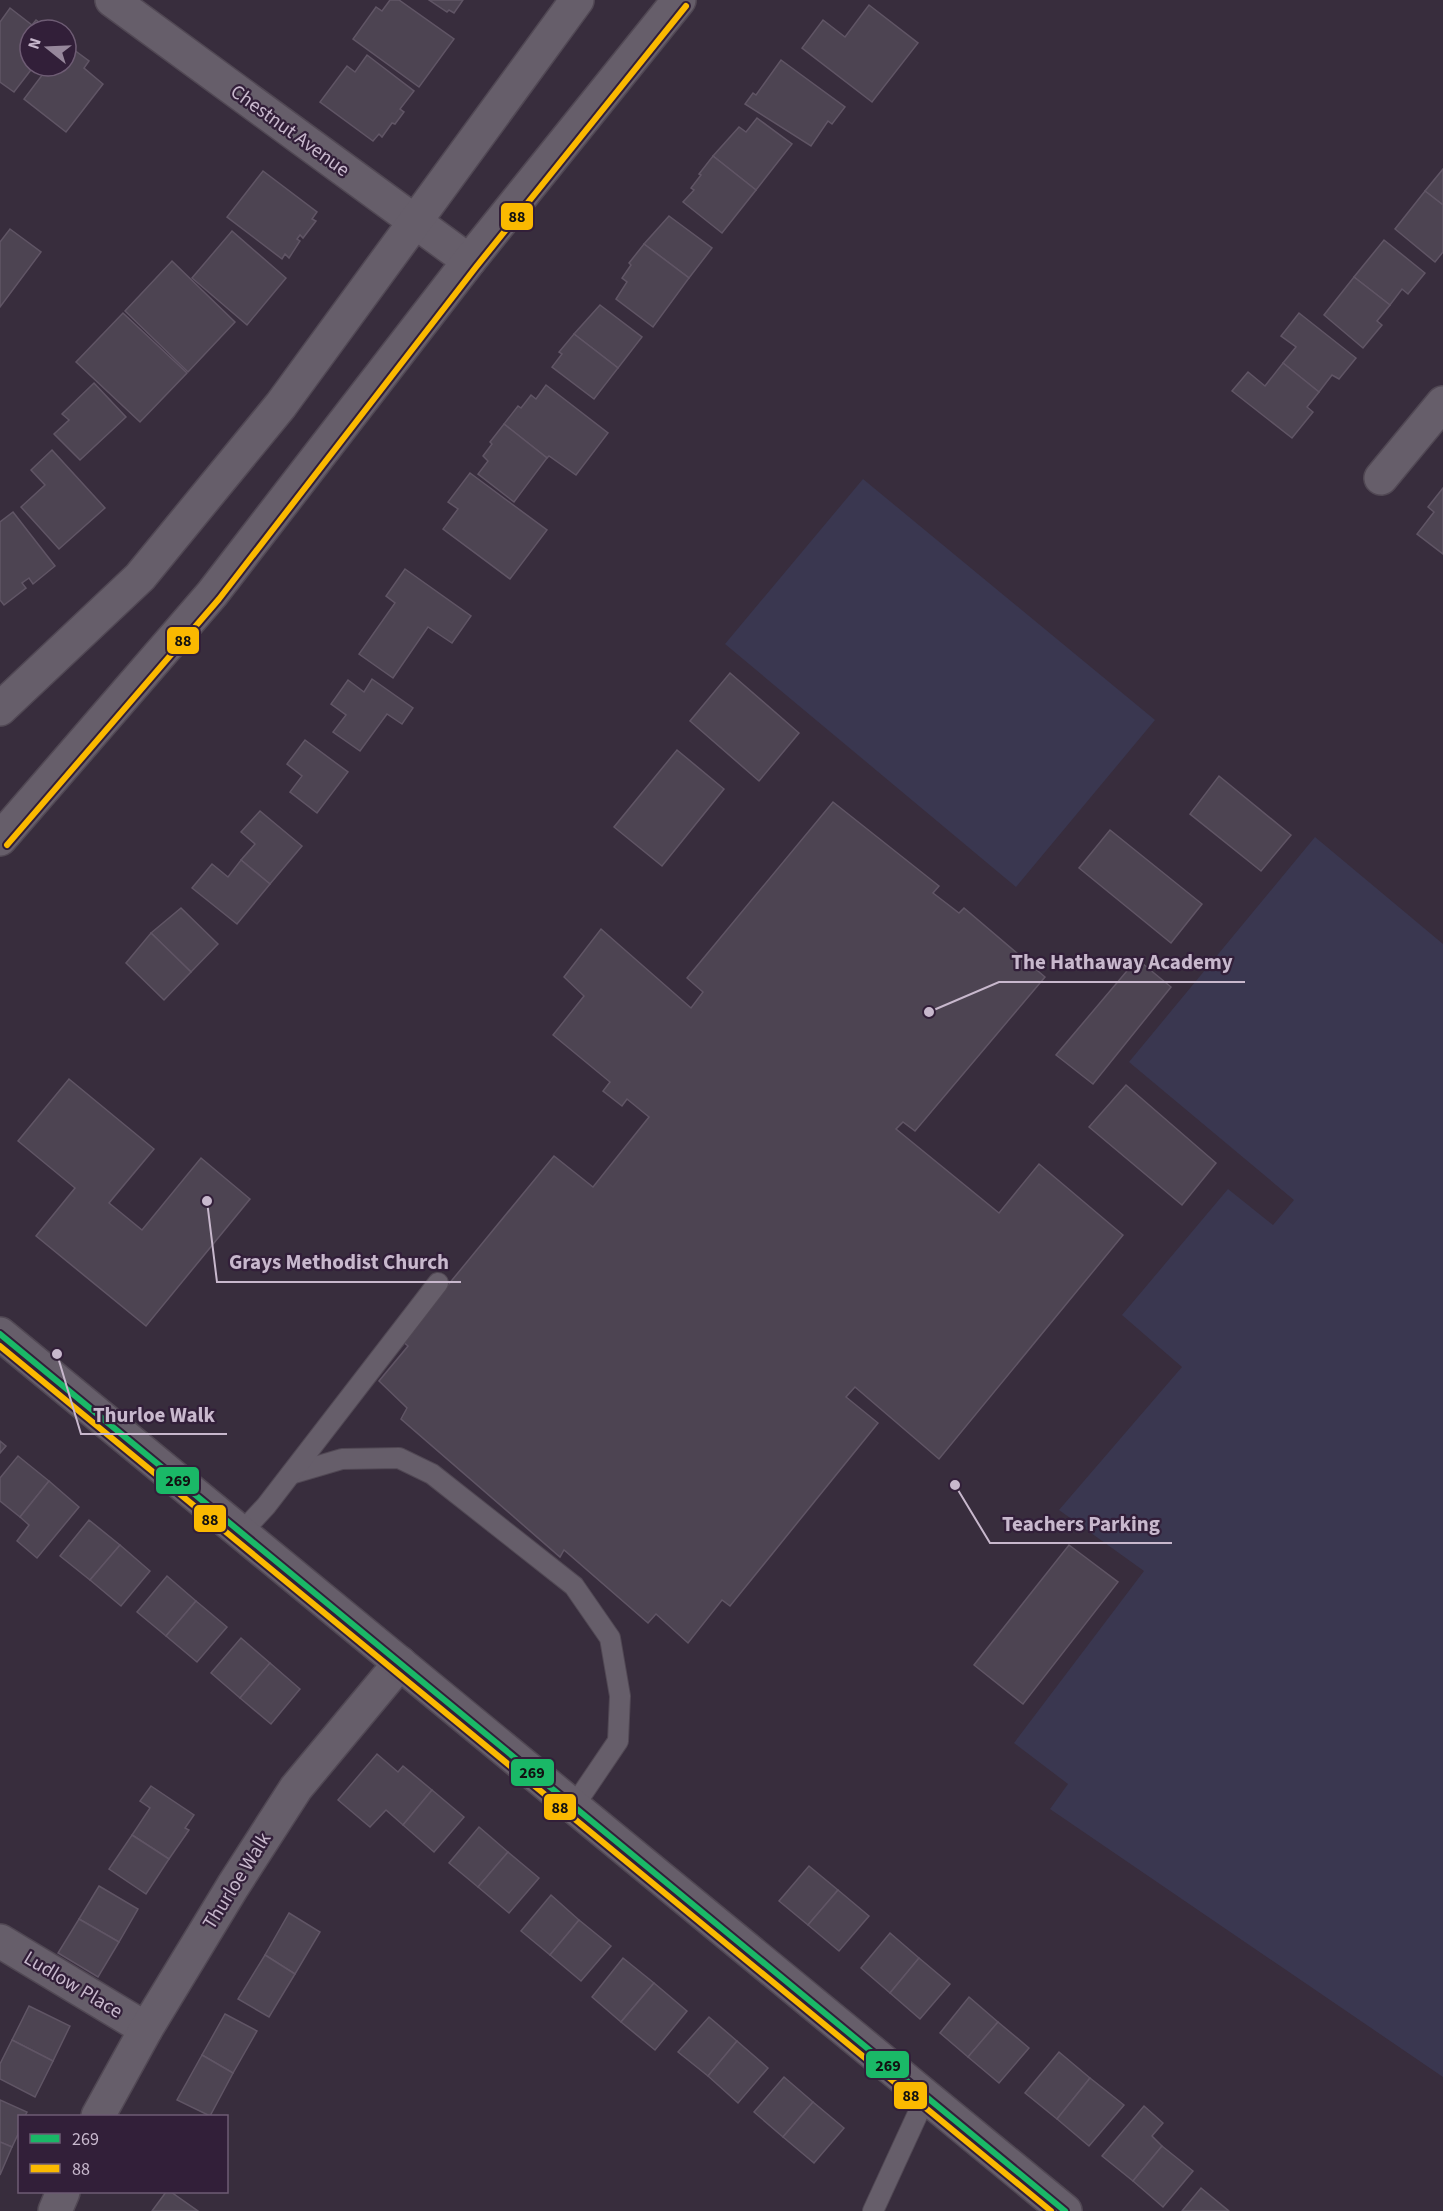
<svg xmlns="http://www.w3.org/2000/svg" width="1443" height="2211" viewBox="0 0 1443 2211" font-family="'Source Sans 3',sans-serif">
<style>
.green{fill:#3a3750}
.building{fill:#4d4452;stroke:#605565;stroke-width:1.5}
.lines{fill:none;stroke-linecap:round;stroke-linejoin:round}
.service-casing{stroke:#514854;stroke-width:22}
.minor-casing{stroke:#514854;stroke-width:36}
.tertiary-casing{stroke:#514854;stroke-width:36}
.service{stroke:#665e6a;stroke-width:20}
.minor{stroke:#665e6a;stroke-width:33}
.tertiary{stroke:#665e6a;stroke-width:33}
.bus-1-casing{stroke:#321f39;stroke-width:10}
.bus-2-casing{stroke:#321f39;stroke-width:10}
.bus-1{stroke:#1ab867;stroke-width:6}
.bus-2{stroke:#fab900;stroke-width:6}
.labels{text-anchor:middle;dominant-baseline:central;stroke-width:4.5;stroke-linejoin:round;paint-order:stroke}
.street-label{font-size:20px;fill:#c8b8cd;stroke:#321f39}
.leader{fill:none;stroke:#c8b8cd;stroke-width:2}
.callout-dot{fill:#c8b8cd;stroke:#321f39;stroke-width:2}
.callout-label{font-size:21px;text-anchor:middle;font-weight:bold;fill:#c8b8cd;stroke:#321f39;stroke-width:4.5;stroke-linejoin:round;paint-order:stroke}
.line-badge{stroke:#321f39;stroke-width:2}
.pale-badge-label{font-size:16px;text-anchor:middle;font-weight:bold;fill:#111}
</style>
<rect width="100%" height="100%" fill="#382d3d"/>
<g class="green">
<path d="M 863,479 L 1155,720 L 1016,887 L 725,644 Z"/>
<path d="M 1315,837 L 1443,944 L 1443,2077 L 1050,1809 L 1068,1784 L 1014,1743 L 1144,1571 L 1059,1510 L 1182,1367 L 1122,1315 L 1228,1189 L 1273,1225 L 1294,1200 L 1129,1062 Z"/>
</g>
<g class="building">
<path d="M 390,0 L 399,0 L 454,39 L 419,87 L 353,39 L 376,7 L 382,11 Z"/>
<path d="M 429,0 L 463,0 L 454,13 L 449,10 L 447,12 Z"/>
<path d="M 869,5 L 918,43 L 872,102 L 802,48 L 823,20 L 845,37 Z"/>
<path d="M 10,8 L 32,25 L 36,20 L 50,30 L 30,30 L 30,66 L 34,66 L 14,92 L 0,82 L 0,22 Z"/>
<path d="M 66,44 L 89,61 L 84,68 L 103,84 L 66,132 L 24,99 L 49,66 L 66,66 Z"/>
<path d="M 367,55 L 414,91 L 400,109 L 404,112 L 395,124 L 392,123 L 382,137 L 379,134 L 373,141 L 320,102 L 347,66 L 355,72 Z"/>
<path d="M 781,60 L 845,107 L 832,124 L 828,121 L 811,146 L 745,104 L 753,93 L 756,95 Z"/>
<path d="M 757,118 L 792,144 L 756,190 L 713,156 L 739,127 L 746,132 Z"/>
<path d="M 713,156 L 756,190 L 722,233 L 683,202 L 694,190 L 691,188 L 701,175 L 699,174 Z"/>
<path d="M 1443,169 L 1443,205 L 1425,191 Z"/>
<path d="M 263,171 L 317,212 L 312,219 L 316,221 L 303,238 L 300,235 L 297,239 L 300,241 L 289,258 L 285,254 L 282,259 L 227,217 Z"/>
<path d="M 1425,191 L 1443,205 L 1443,252 L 1435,262 L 1395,229 Z"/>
<path d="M 669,216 L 712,248 L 689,278 L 644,244 Z"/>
<path d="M 10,229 L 41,252 L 0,307 L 0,242 Z"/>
<path d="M 232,231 L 286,278 L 247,325 L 192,278 Z"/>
<path d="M 1384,240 L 1425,273 L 1408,294 L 1402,289 L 1390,305 L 1354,277 Z"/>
<path d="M 644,244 L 689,278 L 653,327 L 616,299 L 627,282 L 622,278 L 631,265 L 629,263 Z"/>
<path d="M 172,261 L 235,322 L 188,372 L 125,311 Z"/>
<path d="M 1354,277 L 1390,305 L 1377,321 L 1382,325 L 1363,348 L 1324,315 Z"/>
<path d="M 600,305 L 642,337 L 618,368 L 574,334 Z"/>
<path d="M 123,313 L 187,373 L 140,422 L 76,362 Z"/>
<path d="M 1299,313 L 1356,358 L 1339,379 L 1332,375 L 1319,392 L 1283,363 L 1296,347 L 1281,336 Z"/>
<path d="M 574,334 L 618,368 L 594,399 L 552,367 L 562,354 L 559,352 Z"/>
<path d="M 1283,363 L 1319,392 L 1307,407 L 1313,412 L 1292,438 L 1232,391 L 1248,372 L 1265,386 Z"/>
<path d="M 94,383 L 126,417 L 80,460 L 54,434 L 69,420 L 62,414 Z"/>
<path d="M 546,385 L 608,433 L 576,475 L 549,456 L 547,458 L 504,424 L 518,406 L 521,408 L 531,395 L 536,399 Z"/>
<path d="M 504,424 L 547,458 L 514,502 L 478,474 L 488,461 L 483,456 L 492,444 L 490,442 Z"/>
<path d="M 52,450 L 105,508 L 59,549 L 21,507 L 45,485 L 31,470 Z"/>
<path d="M 470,473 L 547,530 L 510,579 L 443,529 L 458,509 L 448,502 Z"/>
<path d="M 1443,488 L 1443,554 L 1417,534 L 1434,512 L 1428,507 Z"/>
<path d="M 13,512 L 55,566 L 33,584 L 29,578 L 22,583 L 26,588 L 4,605 L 0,600 L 0,522 Z"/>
<path d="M 405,569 L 471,616 L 452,643 L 428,627 L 393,678 L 359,654 L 395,603 L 386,596 Z"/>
<path d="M 730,673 L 799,733 L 759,781 L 690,721 Z"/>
<path d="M 372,679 L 413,708 L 402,724 L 387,714 L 360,751 L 333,732 L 346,715 L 331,704 L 348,680 L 364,692 Z"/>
<path d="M 305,740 L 348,772 L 317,813 L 290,792 L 302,776 L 287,764 Z"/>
<path d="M 677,750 L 724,789 L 662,866 L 614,827 Z"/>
<path d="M 1219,776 L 1291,835 L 1261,871 L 1190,814 Z"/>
<path d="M 833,802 L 939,886 L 933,893 L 959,913 L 964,908 L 1045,977 L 915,1131 L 903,1122 L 896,1129 L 999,1213 L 1039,1164 L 1123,1235 L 939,1459 L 855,1387 L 846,1397 L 878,1423 L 730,1606 L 722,1600 L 688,1643 L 656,1614 L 648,1623 L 564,1550 L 560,1557 L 401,1419 L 407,1408 L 379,1381 L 408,1346 L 402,1341 L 554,1156 L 593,1187 L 649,1117 L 627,1099 L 622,1106 L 603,1091 L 610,1082 L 553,1035 L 584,996 L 564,977 L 601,929 L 691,1008 L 703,992 L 687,978 Z"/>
<path d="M 260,811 L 302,846 L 270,884 L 241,860 L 255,844 L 241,832 Z"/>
<path d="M 1110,830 L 1202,904 L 1171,943 L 1079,868 Z"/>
<path d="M 241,860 L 270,884 L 237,924 L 192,888 L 212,864 L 228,877 Z"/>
<path d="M 181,908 L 218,944 L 191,972 L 151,933 Z"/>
<path d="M 151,933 L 191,972 L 164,1000 L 126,963 Z"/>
<path d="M 1137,959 L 1171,987 L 1093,1084 L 1056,1055 Z"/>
<path d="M 69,1079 L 154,1149 L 109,1203 L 142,1230 L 201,1158 L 250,1199 L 146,1326 L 36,1236 L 75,1188 L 18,1141 Z"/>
<path d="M 1126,1085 L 1216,1163 L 1182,1205 L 1089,1127 Z"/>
<path d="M 0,1441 L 6,1446 L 0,1453 Z"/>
<path d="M 18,1456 L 49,1481 L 20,1517 L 0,1501 L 0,1478 Z"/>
<path d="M 49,1481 L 79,1507 L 37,1558 L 17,1541 L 29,1525 L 20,1517 Z"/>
<path d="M 89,1520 L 120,1545 L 90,1580 L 60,1556 Z"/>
<path d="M 120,1545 L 150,1571 L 121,1606 L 90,1580 Z"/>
<path d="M 1069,1545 L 1118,1582 L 1023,1704 L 974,1665 Z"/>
<path d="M 167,1576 L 196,1601 L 166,1636 L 137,1612 Z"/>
<path d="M 196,1601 L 227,1627 L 197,1662 L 166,1636 Z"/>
<path d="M 241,1638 L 270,1663 L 240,1698 L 211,1673 Z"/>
<path d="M 270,1663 L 300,1689 L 271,1724 L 240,1698 Z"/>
<path d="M 377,1754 L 398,1772 L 403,1766 L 432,1790 L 403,1825 L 386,1810 L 370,1827 L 338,1800 Z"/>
<path d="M 151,1786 L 194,1815 L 185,1828 L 189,1830 L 169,1859 L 132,1835 L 150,1808 L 140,1801 Z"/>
<path d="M 432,1790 L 464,1817 L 434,1852 L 403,1825 Z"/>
<path d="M 479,1827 L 508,1852 L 478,1887 L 449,1863 Z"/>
<path d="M 132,1835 L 169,1859 L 146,1894 L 109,1869 Z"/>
<path d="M 508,1852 L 539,1878 L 509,1913 L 478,1887 Z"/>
<path d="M 809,1866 L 838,1890 L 808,1925 L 779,1901 Z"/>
<path d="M 99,1886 L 138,1909 L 119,1942 L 79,1919 Z"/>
<path d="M 838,1890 L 869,1916 L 839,1951 L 808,1925 Z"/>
<path d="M 551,1895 L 579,1920 L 550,1955 L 521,1931 Z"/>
<path d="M 289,1913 L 320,1932 L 295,1974 L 265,1955 Z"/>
<path d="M 79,1919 L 119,1942 L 98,1977 L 58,1953 Z"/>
<path d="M 579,1920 L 611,1946 L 581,1981 L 550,1955 Z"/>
<path d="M 890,1933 L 919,1958 L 890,1993 L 861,1968 Z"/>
<path d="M 265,1955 L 295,1974 L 269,2017 L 238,1999 Z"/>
<path d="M 623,1958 L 654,1983 L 621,2022 L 592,1997 Z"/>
<path d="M 919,1958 L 950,1984 L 920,2019 L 890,1993 Z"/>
<path d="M 654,1983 L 687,2011 L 655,2050 L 621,2022 Z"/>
<path d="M 969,1997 L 998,2022 L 968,2057 L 940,2033 Z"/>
<path d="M 29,2006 L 70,2026 L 53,2061 L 12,2040 Z"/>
<path d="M 225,2014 L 257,2031 L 233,2073 L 202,2055 Z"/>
<path d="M 709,2017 L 737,2041 L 708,2076 L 678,2052 Z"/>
<path d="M 998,2022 L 1029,2048 L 999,2083 L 968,2057 Z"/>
<path d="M 12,2040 L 53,2061 L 35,2097 L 0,2079 L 0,2064 Z"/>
<path d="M 737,2041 L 768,2068 L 738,2103 L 708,2076 Z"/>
<path d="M 1059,2052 L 1090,2078 L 1057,2119 L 1025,2093 Z"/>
<path d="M 202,2055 L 233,2073 L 210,2116 L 177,2100 Z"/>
<path d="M 784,2077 L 813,2102 L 783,2137 L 754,2112 Z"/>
<path d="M 1090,2078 L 1124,2105 L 1089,2146 L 1057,2119 Z"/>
<path d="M 0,2100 L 27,2112 L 25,2116 L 20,2116 L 20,2130 L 12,2147 L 0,2142 Z"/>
<path d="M 813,2102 L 844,2128 L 814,2163 L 783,2137 Z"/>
<path d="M 1144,2106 L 1163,2123 L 1152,2136 L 1162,2146 L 1133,2181 L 1102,2156 Z"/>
<path d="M 0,2142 L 12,2147 L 0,2175 Z"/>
<path d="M 1162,2146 L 1193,2171 L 1163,2207 L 1133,2181 Z"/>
<path d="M 1201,2188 L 1229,2211 L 1182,2211 Z"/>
<path d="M 166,2192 L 171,2192 L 198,2211 L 152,2211 Z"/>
</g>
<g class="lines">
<g class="service-casing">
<g id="service">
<path d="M 291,1474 L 342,1459 L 399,1458 L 432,1474 L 574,1586 L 610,1638 L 620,1696 L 618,1741 L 574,1806"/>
<path d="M 241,1533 L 266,1506 L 438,1283"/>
<path d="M 873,2211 L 926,2096"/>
</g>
</g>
<g class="minor-casing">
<g id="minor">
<path d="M 112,0 L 469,261"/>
<path d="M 1381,478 L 1443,403"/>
<path d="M 0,709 L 140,577 L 281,405 L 577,0"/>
<path d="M 0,1941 L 146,2029"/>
<path d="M 98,2116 L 146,2029 L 233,1886 L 296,1788 L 400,1663"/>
<path d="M 55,2211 L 63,2192"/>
</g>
</g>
<g class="tertiary-casing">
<g id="tertiary">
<path d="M 0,839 L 212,594 L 469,261 L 679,0"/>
<path d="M 0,1334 L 1065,2211"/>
</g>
</g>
<use href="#service" class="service"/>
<use href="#minor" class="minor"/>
<use href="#tertiary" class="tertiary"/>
<g class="bus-1-casing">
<path id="bus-1" d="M 0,1334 L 1065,2211"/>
</g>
<g class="bus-2-casing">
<g id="bus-2">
<path d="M 7,845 L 219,599 L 476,267 L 686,6"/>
<path d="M 0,1346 L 1051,2211"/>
</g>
</g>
<use href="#bus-1" class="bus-1"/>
<use href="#bus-2" class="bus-2"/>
</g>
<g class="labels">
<g class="street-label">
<text transform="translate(290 131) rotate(36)">Chestnut Avenue</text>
<text transform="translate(237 1881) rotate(-58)">Thurloe Walk</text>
<text transform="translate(73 1985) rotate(31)">Ludlow Place</text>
</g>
</g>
<path class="leader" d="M929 1012L999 982H1245M207 1201L217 1282H461M57 1354L81 1434H227M955 1485L990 1543H1172"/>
<g class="callout-dot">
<circle cx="929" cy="1012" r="6"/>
<circle cx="207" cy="1201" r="6"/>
<circle cx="57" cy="1354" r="6"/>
<circle cx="955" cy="1485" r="6"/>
</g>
<g class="callout-label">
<text x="1122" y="969">The Hathaway Academy</text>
<text x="339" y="1269">Grays Methodist Church</text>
<text x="154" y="1422">Thurloe Walk</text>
<text x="1081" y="1531">Teachers Parking</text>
</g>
<g class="line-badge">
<rect x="500" y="202" width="34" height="29" rx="6" fill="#fab900"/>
<rect x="166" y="626" width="34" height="29" rx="6" fill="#fab900"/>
<rect x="155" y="1466" width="45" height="29" rx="6" fill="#1ab867"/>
<rect x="193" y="1504" width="34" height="29" rx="6" fill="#fab900"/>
<rect x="510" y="1758" width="45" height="29" rx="6" fill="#1ab867"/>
<rect x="543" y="1793" width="34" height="28" rx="6" fill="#fab900"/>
<rect x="865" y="2050" width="45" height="29" rx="6" fill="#1ab867"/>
<rect x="893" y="2081" width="35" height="29" rx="6" fill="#fab900"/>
</g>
<g class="pale-badge-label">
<text x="517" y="222">88</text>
<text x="183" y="646">88</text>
<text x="178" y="1486">269</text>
<text x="210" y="1525">88</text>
<text x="532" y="1778">269</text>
<text x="560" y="1813">88</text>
<text x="888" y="2071">269</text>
<text x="911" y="2101">88</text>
</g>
<rect x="18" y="2115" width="210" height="78" fill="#321f39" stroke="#6e5c74" stroke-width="1.5"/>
<rect x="30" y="2134" width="30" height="9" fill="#1ab867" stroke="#6e5c74" stroke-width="1.5"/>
<text x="72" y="2145" font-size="18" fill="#c8b8cd">269</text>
<rect x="30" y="2164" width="30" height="9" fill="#fab900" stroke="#6e5c74" stroke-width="1.5"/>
<text x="72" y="2175" font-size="18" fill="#c8b8cd">88</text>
<g transform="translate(48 48) rotate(288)"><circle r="28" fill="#321f39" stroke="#6e5c74" stroke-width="1.5"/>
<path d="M0-4.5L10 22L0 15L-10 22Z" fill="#96879b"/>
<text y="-9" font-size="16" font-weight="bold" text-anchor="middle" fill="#c8b8cd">N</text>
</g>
</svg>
